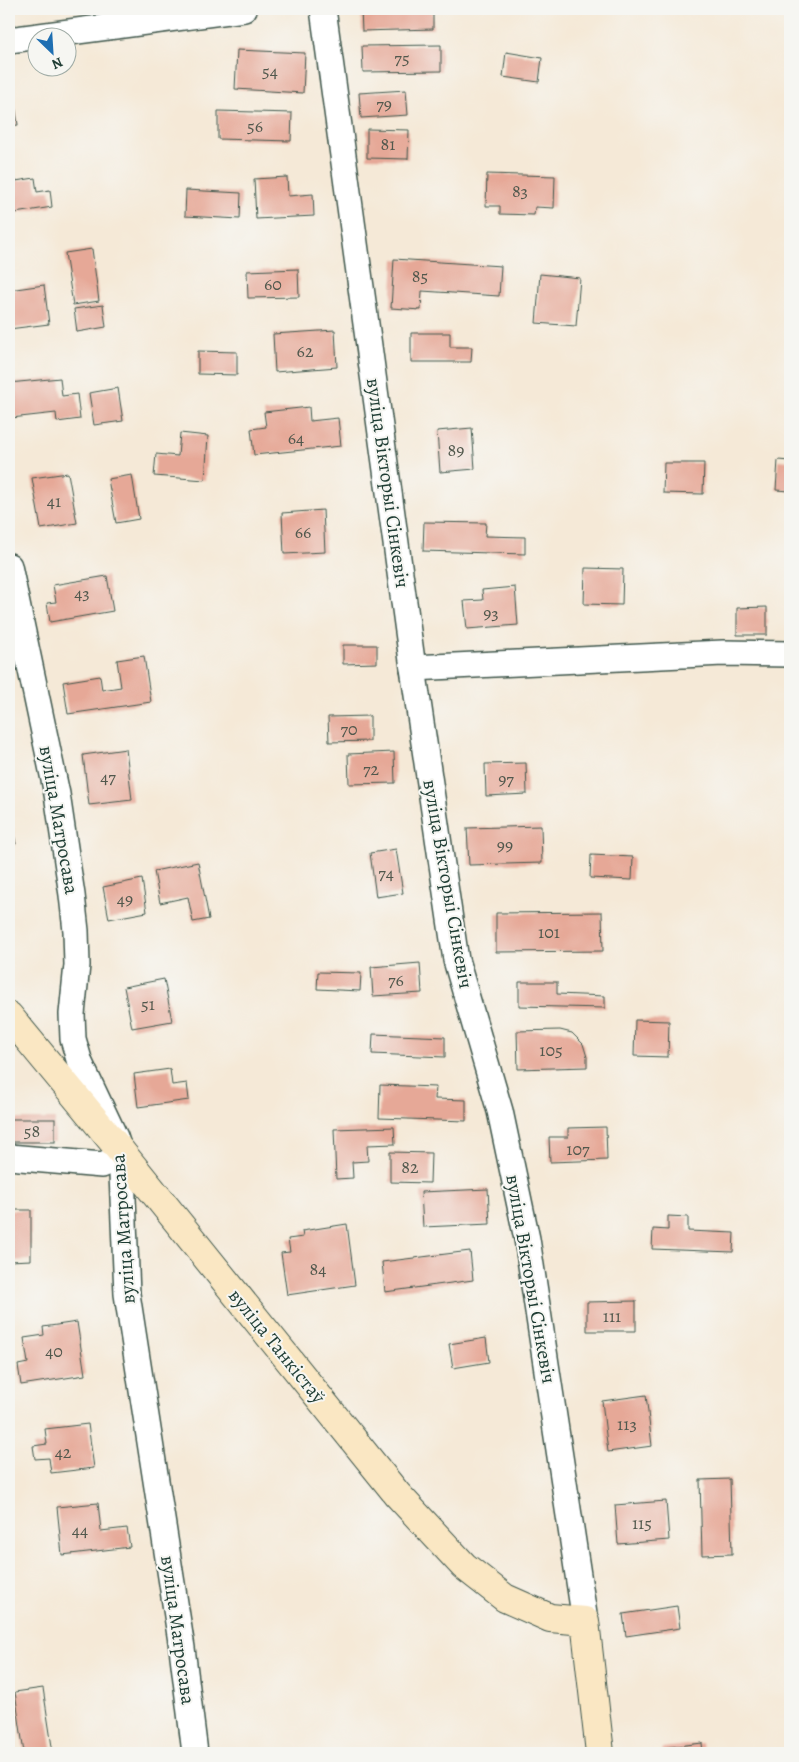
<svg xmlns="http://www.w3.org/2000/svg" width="799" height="1762" viewBox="0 0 799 1762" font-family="Alegreya,serif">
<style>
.building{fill:#e6a897}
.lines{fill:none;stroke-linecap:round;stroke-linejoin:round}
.street-casing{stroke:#3f574c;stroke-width:28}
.secondary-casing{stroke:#3f574c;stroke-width:30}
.street{stroke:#fff;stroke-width:25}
.secondary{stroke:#fae7c3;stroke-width:28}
.labels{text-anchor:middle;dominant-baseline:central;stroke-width:4;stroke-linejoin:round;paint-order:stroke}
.number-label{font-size:18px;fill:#51584d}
.street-label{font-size:20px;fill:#1f3d34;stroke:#f6f6f2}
</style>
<rect width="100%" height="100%" fill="#f6f6f2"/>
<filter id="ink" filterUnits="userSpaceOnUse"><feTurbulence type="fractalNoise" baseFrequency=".02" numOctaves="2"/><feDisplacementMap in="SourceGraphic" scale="10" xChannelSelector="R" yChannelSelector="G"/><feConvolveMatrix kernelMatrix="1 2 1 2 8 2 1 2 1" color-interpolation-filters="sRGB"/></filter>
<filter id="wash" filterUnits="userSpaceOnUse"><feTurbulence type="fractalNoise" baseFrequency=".0096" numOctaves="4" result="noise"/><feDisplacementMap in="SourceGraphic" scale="20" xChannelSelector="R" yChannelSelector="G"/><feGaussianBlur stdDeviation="1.12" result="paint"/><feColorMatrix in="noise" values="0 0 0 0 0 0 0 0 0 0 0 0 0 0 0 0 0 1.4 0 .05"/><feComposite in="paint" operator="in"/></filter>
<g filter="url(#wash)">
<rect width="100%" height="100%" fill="#f5e9d7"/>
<g id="blocks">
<g class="building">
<path d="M 361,9 L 433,9 L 433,29 L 362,31 Z"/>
<path d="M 441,45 L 441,71 L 363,72 L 362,46 Z"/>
<path d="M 237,50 L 305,53 L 303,93 L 235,89 Z"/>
<path d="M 506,52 L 542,58 L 539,82 L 503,77 Z"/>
<path d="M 9,85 L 12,85 L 18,125 L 9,126 Z"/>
<path d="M 406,90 L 408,115 L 361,118 L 359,93 Z"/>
<path d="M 218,111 L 292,113 L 291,141 L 218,139 Z"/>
<path d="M 367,129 L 409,130 L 408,159 L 367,158 Z"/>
<path d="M 487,174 L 555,176 L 554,208 L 535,207 L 534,215 L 500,214 L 500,206 L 486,206 Z"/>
<path d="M 287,177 L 288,196 L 313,194 L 314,216 L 256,219 L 254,179 Z"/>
<path d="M 35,178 L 37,192 L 50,190 L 52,207 L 9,214 L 9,182 Z"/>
<path d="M 186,190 L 241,193 L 240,219 L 185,216 Z"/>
<path d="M 92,249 L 99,301 L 73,305 L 65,253 Z"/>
<path d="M 394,259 L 501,266 L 499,296 L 422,291 L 421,310 L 391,308 Z"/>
<path d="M 298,269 L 299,297 L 248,298 L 247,271 Z"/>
<path d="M 540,274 L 580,278 L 576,326 L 536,323 Z"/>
<path d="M 44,285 L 49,324 L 9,329 L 9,290 Z"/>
<path d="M 103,305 L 106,327 L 77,332 L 74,309 Z"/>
<path d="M 335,330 L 337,367 L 275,372 L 273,334 Z"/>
<path d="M 411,333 L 450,333 L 450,347 L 472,347 L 471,362 L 411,362 Z"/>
<path d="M 198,351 L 237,352 L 237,375 L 198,374 Z"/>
<path d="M 60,378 L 62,396 L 77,394 L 80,419 L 57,422 L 56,413 L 11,418 L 9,383 Z"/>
<path d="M 118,388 L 123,421 L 94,425 L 89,393 Z"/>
<path d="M 309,407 L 310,421 L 338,418 L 341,446 L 254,455 L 251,429 L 266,427 L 264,412 Z"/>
<path d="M 472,428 L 475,469 L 440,472 L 437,431 Z"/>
<path d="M 180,433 L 208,436 L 205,480 L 154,476 L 156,454 L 178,456 Z"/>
<path d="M 778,460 L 790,461 L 790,491 L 776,490 Z"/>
<path d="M 664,463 L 704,463 L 703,494 L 663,493 Z"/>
<path d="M 68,473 L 77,523 L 41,529 L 32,478 Z"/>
<path d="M 132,475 L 139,519 L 116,523 L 108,479 Z"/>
<path d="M 323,510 L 325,552 L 284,554 L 282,513 Z"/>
<path d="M 424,522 L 486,523 L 485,536 L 525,537 L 525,554 L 423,551 Z"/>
<path d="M 585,568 L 623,569 L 622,605 L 584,604 Z"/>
<path d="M 107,576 L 113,611 L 50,622 L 47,603 L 56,602 L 53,585 Z"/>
<path d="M 515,587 L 518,625 L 467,629 L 464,601 L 483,600 L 482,590 Z"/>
<path d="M 767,607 L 767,635 L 737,635 L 737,608 Z"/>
<path d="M 343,645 L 377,645 L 377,663 L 343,664 Z"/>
<path d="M 144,656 L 151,702 L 68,714 L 63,682 L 100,676 L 102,690 L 121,687 L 117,660 Z"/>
<path d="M 370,716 L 370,741 L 329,742 L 328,717 Z"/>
<path d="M 126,749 L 132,800 L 89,805 L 83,755 Z"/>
<path d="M 394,752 L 395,783 L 349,784 L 348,754 Z"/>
<path d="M 526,763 L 527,794 L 486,796 L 485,764 Z"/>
<path d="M 9,809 L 16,844 L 9,845 Z"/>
<path d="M 541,826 L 542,863 L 469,865 L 467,828 Z"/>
<path d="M 396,849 L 403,893 L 376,897 L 370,853 Z"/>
<path d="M 591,855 L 633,857 L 632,880 L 590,878 Z"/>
<path d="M 198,862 L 209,919 L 193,922 L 188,897 L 160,903 L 154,871 Z"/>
<path d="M 142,879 L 147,912 L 109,919 L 103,887 Z"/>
<path d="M 602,912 L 603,951 L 496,952 L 496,913 Z"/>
<path d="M 420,963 L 422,993 L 373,996 L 371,967 Z"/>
<path d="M 318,972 L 361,973 L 360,991 L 317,989 Z"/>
<path d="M 164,979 L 172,1021 L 132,1028 L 124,987 Z"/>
<path d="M 519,982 L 557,982 L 557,994 L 605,996 L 605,1008 L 519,1006 Z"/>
<path d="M 635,1020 L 669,1021 L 668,1057 L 634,1056 Z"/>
<path d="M 560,1030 L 572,1033 L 583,1044 L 587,1057 L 587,1067 L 518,1069 L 517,1031 Z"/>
<path d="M 373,1034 L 445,1037 L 445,1057 L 372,1054 Z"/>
<path d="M 170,1069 L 172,1085 L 187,1083 L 189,1100 L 138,1107 L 134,1074 Z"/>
<path d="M 380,1085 L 436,1087 L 435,1099 L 466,1100 L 466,1121 L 379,1118 Z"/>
<rect x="9" y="1119" width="46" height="23"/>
<path d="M 394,1127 L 395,1144 L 367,1145 L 368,1161 L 352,1162 L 353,1178 L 336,1179 L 334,1129 Z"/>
<path d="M 606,1127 L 607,1160 L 550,1162 L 549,1137 L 568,1137 L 568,1128 Z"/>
<path d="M 390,1152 L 431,1153 L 430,1183 L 390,1182 Z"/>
<path d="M 488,1189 L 490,1224 L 423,1227 L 421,1192 Z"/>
<path d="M 9,1210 L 31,1210 L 31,1260 L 9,1261 Z"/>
<path d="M 668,1216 L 688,1217 L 688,1231 L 734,1233 L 733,1252 L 652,1249 L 653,1229 L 668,1230 Z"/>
<path d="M 347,1224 L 355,1285 L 287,1295 L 281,1253 L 290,1252 L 288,1239 L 303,1237 L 302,1231 Z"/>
<path d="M 470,1251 L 473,1280 L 385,1292 L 382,1262 Z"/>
<path d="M 636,1301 L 636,1331 L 587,1331 L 587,1302 Z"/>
<path d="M 77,1322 L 85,1375 L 21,1385 L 18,1365 L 28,1363 L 24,1338 L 44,1335 L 43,1327 Z"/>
<path d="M 486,1338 L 489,1362 L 453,1368 L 449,1344 Z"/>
<path d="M 646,1395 L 652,1446 L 608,1452 L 602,1401 Z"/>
<path d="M 88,1424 L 94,1468 L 51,1473 L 49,1458 L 35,1459 L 33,1446 L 47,1444 L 45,1429 Z"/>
<path d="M 730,1479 L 732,1554 L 702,1555 L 700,1480 Z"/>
<path d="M 666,1501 L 669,1540 L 618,1544 L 615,1505 Z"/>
<path d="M 98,1503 L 101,1531 L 127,1528 L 130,1547 L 62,1555 L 57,1507 Z"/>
<path d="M 677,1606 L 680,1628 L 626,1636 L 623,1614 Z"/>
<path d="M 43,1688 L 53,1753 L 24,1753 L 15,1692 Z"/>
<path d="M 9,1713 L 13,1734 L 9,1734 Z"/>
<path d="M 702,1743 L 703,1753 L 663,1753 L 662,1748 Z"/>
</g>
</g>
</g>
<g filter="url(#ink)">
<use href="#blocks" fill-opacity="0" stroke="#3f574c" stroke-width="1"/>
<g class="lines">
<g class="street-casing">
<g id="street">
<path d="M 323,9 L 413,668 L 456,960 L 500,1111 L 527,1239 L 585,1621"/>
<path d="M 9,40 L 244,9"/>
<path d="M 9,566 L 57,794 L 72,895 L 76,931 L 77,965 L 72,1014 L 73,1039 L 80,1063 L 115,1137 L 119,1149 L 122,1174 L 127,1294 L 182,1648 L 195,1753"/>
<path d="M 413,668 L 723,653 L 790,654"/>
<path d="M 9,1157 L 102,1165 L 111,1161 L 119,1149"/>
</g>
</g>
<g class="secondary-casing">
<path id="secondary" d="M 9,1016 L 119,1149 L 397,1494 L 464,1566 L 505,1598 L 550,1618 L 585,1621 L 600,1753"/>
</g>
<use href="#street" class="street"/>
<use href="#secondary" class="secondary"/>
</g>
</g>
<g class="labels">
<g class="number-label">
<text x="402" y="58">75</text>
<text x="270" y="71">54</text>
<text x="384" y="104">79</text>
<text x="255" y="126">56</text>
<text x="388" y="144">81</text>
<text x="520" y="191">83</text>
<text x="420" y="276">85</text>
<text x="273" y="284">60</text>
<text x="305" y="351">62</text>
<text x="296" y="438">64</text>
<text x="456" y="450">89</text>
<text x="54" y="501">41</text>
<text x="303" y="532">66</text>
<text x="82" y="593">43</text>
<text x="491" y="613">93</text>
<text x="349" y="729">70</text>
<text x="371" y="769">72</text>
<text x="108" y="777">47</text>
<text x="506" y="779">97</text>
<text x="505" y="845">99</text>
<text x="386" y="873">74</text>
<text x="125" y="899">49</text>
<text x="549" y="932">101</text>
<text x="396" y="980">76</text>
<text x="148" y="1004">51</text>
<text x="551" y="1050">105</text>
<text x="32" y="1131">58</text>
<text x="578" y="1149">107</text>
<text x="410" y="1167">82</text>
<text x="318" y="1269">84</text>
<text x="612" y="1316">111</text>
<text x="54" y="1351">40</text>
<text x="627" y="1424">113</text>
<text x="63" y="1452">42</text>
<text x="642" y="1523">115</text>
<text x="80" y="1530">44</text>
</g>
<g class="street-label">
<text transform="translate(388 483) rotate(82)">вуліца Вікторыі Сінкевіч</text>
<text transform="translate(59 820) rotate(80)">вуліца Матросава</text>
<text transform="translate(448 884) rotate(80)">вуліца Вікторыі Сінкевіч</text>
<text transform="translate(123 1229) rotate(-94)">вуліца Матросава</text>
<text transform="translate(531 1279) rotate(80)">вуліца Вікторыі Сінкевіч</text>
<text transform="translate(277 1346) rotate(51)">вуліца Танкістаў</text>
<text transform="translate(178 1630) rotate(82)">вуліца Матросава</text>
</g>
</g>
<rect width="799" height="1762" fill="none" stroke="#f6f6f2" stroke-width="30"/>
<g transform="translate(52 52) rotate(155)"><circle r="24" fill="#f6f6f2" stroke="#a0aca6"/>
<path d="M0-4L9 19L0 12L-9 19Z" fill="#1f6fb2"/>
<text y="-8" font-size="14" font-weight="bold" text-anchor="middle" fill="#1f3d34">N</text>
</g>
</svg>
